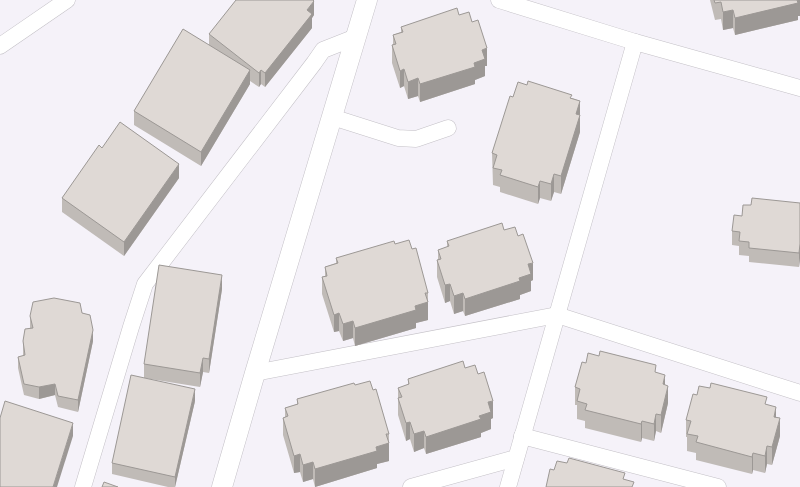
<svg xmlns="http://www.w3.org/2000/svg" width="800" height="487" viewBox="0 0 800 487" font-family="'Roboto Serif',serif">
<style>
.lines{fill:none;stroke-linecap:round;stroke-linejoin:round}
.minor-casing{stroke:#c4c1c7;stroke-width:17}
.tertiary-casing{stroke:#c4c1c7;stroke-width:21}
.minor{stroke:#fff;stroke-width:16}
.tertiary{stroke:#fff;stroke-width:20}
.wall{fill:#c0bbb7}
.shaded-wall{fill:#9c9895}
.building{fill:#dfd9d5;stroke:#9c9895}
</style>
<rect width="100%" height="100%" fill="#f5f2f9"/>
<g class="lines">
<g class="minor-casing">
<g id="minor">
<path d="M 499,0 L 635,42"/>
<path d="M 0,46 L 67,0"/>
<path d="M 332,117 L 398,138 L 416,139 L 448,128"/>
<path d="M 255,373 L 557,315 L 800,393"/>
<path d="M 522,436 L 718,487"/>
<path d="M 83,487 L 131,327 L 145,284 L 314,63 L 323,50 L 356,37"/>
<path d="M 411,487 L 516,458"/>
<path d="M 508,487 L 635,42 L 800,88"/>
</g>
</g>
<g class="tertiary-casing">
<path id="tertiary" d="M 222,487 L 255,373 L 367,0"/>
</g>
<use href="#minor" class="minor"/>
<use href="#tertiary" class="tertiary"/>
</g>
<g class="wall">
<path d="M 710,0 L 800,0 L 798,16 L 798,20 L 735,35 L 733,28 L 723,30 L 721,19 L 715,20 Z"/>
<path d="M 314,15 L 312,18 L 312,28 L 265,87 L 261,84 L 259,87 L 250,81 L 250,84 L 201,166 L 134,125 L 134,111 L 209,45 L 209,34 Z"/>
<path d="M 459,15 L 487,66 L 485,66 L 485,76 L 475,80 L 475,84 L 420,102 L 418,96 L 408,99 L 404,86 L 400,88 L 392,63 L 392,45 L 393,45 L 393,35 L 401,32 L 401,27 Z"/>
<path d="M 513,97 L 572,98 L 580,101 L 580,132 L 561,194 L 554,192 L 551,201 L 540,198 L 538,204 L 500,192 L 500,187 L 493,185 L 492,153 Z"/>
<path d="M 102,148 L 179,178 L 124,256 L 62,212 L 62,198 Z"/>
<path d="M 800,203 L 800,258 L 799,267 L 749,262 L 749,256 L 739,255 L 739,246 L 732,245 L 732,231 L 742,216 L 751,205 Z"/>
<path d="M 504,230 L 533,280 L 531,281 L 531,291 L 520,295 L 520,299 L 465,316 L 463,311 L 454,314 L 450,301 L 445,303 L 437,277 L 437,260 L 438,260 L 438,250 L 447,247 L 447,241 Z"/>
<path d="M 395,244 L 412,249 L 428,293 L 428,320 L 416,323 L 416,328 L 355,346 L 353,338 L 343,341 L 339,331 L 334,332 L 322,294 L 322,277 L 325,276 L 325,267 L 336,263 L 336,258 Z"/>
<path d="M 222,289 L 209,373 L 203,372 L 200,387 L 144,378 L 144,364 Z"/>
<path d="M 82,313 L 93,341 L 78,412 L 58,407 L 55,395 L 39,399 L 24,395 L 18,368 L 18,357 L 23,356 L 23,341 L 30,328 L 30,316 Z"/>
<path d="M 586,363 L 656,373 L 665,385 L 668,403 L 661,433 L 656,431 L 654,441 L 642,438 L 641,442 L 585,428 L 585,421 L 577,419 L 577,405 L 575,405 L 575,387 Z"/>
<path d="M 465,368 L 493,418 L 491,419 L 491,429 L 481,433 L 481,437 L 426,454 L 424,448 L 414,452 L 410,439 L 406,441 L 398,415 L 398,388 L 408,385 L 408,379 Z"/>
<path d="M 355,385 L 373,390 L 389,434 L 389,461 L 377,464 L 377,468 L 315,487 L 313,479 L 303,482 L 300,472 L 294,473 L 283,435 L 283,418 L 285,417 L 285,408 L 297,404 L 297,399 Z"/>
<path d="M 195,401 L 175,487 L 168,487 L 112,474 L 112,463 Z"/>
<path d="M 767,405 L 776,417 L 780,436 L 772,465 L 767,464 L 765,473 L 753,470 L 752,474 L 696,460 L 696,453 L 687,451 L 687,437 L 686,437 L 686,420 Z"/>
</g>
<g class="shaded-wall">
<path d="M 797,0 L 800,0 L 800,16 L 798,16 L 798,20 L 735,35 L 735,18 Z"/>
<path d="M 314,1 L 314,15 L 312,18 L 312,28 L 265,87 L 265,73 L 307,10 Z"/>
<path d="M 733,10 L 733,28 L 723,30 L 723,12 Z"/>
<path d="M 487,48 L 487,66 L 485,66 L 485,76 L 475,80 L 475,84 L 420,102 L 420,84 L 474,63 L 482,50 Z"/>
<path d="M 404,69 L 404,86 L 400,88 L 400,71 Z"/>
<path d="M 250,70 L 250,84 L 201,166 L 201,152 Z"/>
<path d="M 261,70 L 261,84 L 259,87 L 259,73 Z"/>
<path d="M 418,78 L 418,96 L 408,99 L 408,82 Z"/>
<path d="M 580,101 L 580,132 L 561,194 L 561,176 L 576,114 Z"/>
<path d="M 179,164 L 179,178 L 124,256 L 124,242 Z"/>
<path d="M 554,174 L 554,192 L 551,201 L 551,184 Z"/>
<path d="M 540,181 L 540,198 L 538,204 L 538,187 Z"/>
<path d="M 800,244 L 800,258 L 799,267 L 799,253 Z"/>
<path d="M 533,263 L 533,280 L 531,281 L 531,291 L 520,295 L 520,299 L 465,316 L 465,299 L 519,278 L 528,264 Z"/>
<path d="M 222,275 L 222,289 L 209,373 L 209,359 Z"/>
<path d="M 450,284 L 450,301 L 445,303 L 445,285 Z"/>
<path d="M 463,293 L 463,311 L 454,314 L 454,296 Z"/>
<path d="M 428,302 L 428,320 L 416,323 L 416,328 L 355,346 L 355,328 L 415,306 Z"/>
<path d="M 339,313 L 339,331 L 334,332 L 334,315 Z"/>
<path d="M 353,321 L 353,338 L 343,341 L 343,324 Z"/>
<path d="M 93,330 L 93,341 L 78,412 L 78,400 Z"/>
<path d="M 203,358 L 203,372 L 200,387 L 200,373 Z"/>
<path d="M 665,375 L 665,392 L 663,384 Z"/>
<path d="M 55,384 L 55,395 L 39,399 L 39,387 Z"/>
<path d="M 668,386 L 668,403 L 661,433 L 661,415 Z"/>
<path d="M 195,389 L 195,401 L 175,487 L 175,477 Z"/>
<path d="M 493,401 L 493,418 L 491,419 L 491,429 L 481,433 L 481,437 L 426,454 L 426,437 L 479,416 L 488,402 Z"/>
<path d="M 776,407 L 776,425 L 774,417 Z"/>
<path d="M 656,414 L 656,431 L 654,441 L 654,424 Z"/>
<path d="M 780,418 L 780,436 L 772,465 L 772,447 Z"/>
<path d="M 642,421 L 642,438 L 641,442 L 641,424 Z"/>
<path d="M 410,422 L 410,439 L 406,441 L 406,423 Z"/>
<path d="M 73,423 L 73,436 L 57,487 L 53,487 Z"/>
<path d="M 424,431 L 424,448 L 414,452 L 414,434 Z"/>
<path d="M 389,443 L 389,461 L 377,464 L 377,468 L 315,487 L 315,469 L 376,447 Z"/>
<path d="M 767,446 L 767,464 L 765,473 L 765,456 Z"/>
<path d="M 753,453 L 753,470 L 752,474 L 752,457 Z"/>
<path d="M 300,454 L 300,472 L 294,473 L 294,456 Z"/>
<path d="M 313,462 L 313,479 L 303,482 L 303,465 Z"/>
</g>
<g class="building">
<path d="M 236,0 L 313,0 L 314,1 L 307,10 L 312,14 L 265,73 L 261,70 L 259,73 L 209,34 Z"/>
<path d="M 714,0 L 797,0 L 798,3 L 735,18 L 733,10 L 723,12 L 721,2 L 715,3 Z"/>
<path d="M 457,8 L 459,15 L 469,12 L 472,22 L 478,20 L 487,48 L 482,50 L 485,59 L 474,63 L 475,67 L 420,84 L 418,78 L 408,82 L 404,69 L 400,71 L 392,45 L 396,44 L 393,35 L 403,32 L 401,27 Z"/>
<path d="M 183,29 L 250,70 L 201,152 L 134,111 Z"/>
<path d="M 528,81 L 572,95 L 570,98 L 580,101 L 576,114 L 580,115 L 561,176 L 554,174 L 551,184 L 540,181 L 538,187 L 500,175 L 502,170 L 493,168 L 497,155 L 492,153 L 510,96 L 513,97 L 518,82 L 527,85 Z"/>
<path d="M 120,122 L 179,164 L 124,242 L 62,198 L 99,145 L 102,148 Z"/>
<path d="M 752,198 L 800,203 L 800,244 L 799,253 L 749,248 L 749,242 L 739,241 L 740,232 L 732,231 L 734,215 L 742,216 L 743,205 L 751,205 Z"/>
<path d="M 502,223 L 504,230 L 515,227 L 518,236 L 523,234 L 533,263 L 528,264 L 531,274 L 519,278 L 520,281 L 465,299 L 463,293 L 454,296 L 450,284 L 445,285 L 437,260 L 441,259 L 438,250 L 449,246 L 447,241 Z"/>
<path d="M 409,240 L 412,249 L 416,248 L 428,293 L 425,293 L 428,302 L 415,306 L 416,310 L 355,328 L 353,321 L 343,324 L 339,313 L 334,315 L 322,277 L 327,276 L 325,267 L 338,263 L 336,258 L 394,241 L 395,244 Z"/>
<path d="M 159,265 L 222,275 L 209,359 L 203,358 L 200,373 L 144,364 Z"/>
<path d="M 54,298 L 80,303 L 82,313 L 90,315 L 93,330 L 78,400 L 58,396 L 55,384 L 39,387 L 24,384 L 18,357 L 25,355 L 23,341 L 25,329 L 33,328 L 30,316 L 33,302 Z"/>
<path d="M 600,351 L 656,365 L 655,372 L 665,375 L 663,384 L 668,386 L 661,415 L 656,414 L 654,424 L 642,421 L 641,424 L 585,410 L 587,404 L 577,401 L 580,389 L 575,387 L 582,362 L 586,363 L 588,353 L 599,356 Z"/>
<path d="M 463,361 L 465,368 L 475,365 L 478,374 L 484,372 L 493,401 L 488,402 L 491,412 L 479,416 L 481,419 L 426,437 L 424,431 L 414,434 L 410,422 L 406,423 L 398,398 L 402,397 L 398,388 L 409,384 L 408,379 Z"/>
<path d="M 131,375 L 195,389 L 175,477 L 112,463 Z"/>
<path d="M 370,381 L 373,390 L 376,389 L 389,434 L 386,434 L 389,443 L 376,447 L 377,451 L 315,469 L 313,462 L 303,465 L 300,454 L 294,456 L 283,418 L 288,416 L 285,408 L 298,404 L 297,399 L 354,383 L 355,385 Z"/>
<path d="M 711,383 L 767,397 L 765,404 L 776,407 L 774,417 L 780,418 L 772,447 L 767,446 L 765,456 L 753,453 L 752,457 L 696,442 L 698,436 L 687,434 L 691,421 L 686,420 L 693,394 L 697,395 L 699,386 L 710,388 Z"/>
<path d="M 5,401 L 73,423 L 53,487 L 0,487 L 0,418 Z"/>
<path d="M 569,458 L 625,473 L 623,479 L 634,482 L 632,487 L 546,487 L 550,469 L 554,470 L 557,461 L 567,463 Z"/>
<path d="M 104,482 L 118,487 L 102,487 Z"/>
</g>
</svg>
